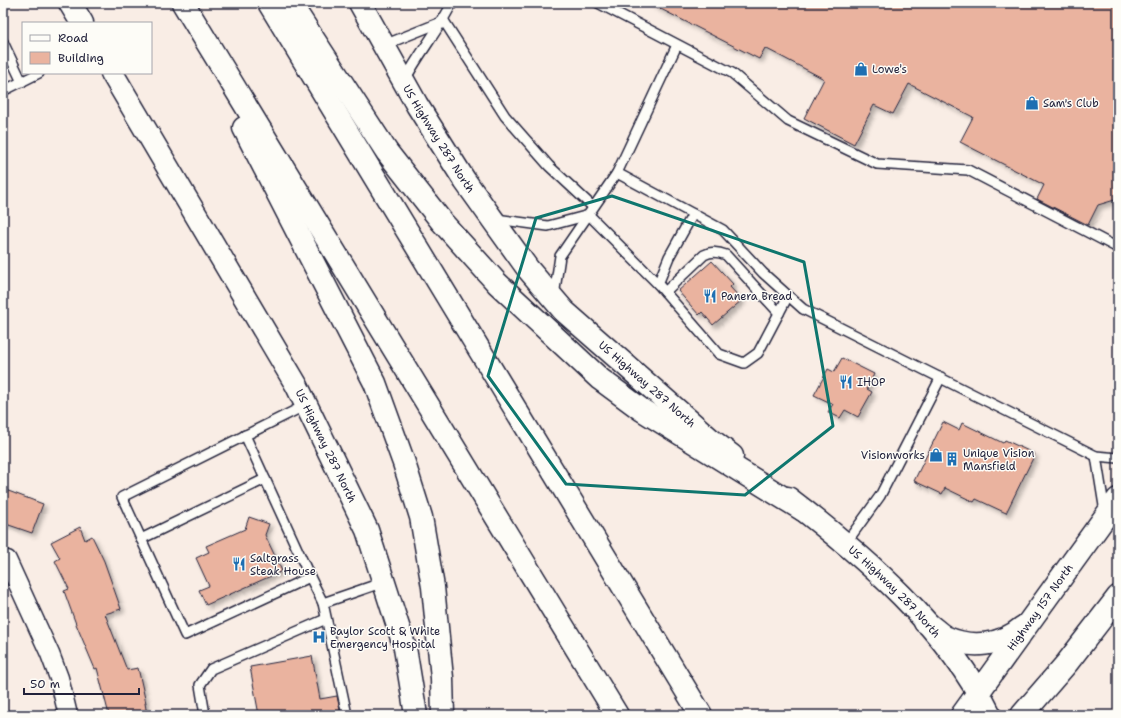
<svg xmlns="http://www.w3.org/2000/svg" width="1121" height="718" viewBox="0 0 1121 718" font-family="'Shantell Sans',sans-serif">
<style>
.building{fill:#eab39f;stroke:#22223b;filter:url(#shadow)}
.lines{fill:none;stroke-linecap:round;stroke-linejoin:round}
.lane-casing{stroke:#22223b;stroke-width:12}
.street-casing{stroke:#22223b;stroke-width:21}
.secondary-casing{stroke:#22223b;stroke-width:25}
.primary-casing{stroke:#22223b;stroke-width:25}
.highway-casing{stroke:#22223b;stroke-width:25}
.lane{stroke:#fdfcf7;stroke-width:9}
.street{stroke:#fdfcf7;stroke-width:18}
.secondary{stroke:#fdfcf7;stroke-width:22}
.primary{stroke:#fdfcf7;stroke-width:22}
.highway{stroke:#fdfcf7;stroke-width:22}
.marked{fill:none;stroke:#0f766e;stroke-width:3;stroke-linejoin:round}
.labels{text-anchor:middle;dominant-baseline:central;stroke-width:3;stroke-linejoin:round;paint-order:stroke}
.poi-label{font-size:11px;fill:#22223b;stroke:#fdfcf7;text-anchor:start}
.street-label{font-size:11px;fill:#22223b;stroke:#fdfcf7}
</style>
<defs>
<filter id="shadow"><feDropShadow dx="3.5" dy="3.5" stdDeviation="2" flood-color="#0004"/></filter>
</defs>
<rect width="100%" height="100%" fill="#f9ede5"/>
<filter id="ink" filterUnits="userSpaceOnUse"><feTurbulence type="fractalNoise" baseFrequency=".025" numOctaves="2"/><feDisplacementMap in="SourceGraphic" scale="8" xChannelSelector="R" yChannelSelector="G"/><feConvolveMatrix kernelMatrix="1 2 1 2 8 2 1 2 1" color-interpolation-filters="sRGB"/></filter>
<g filter="url(#ink)">
<g class="building">
<path d="M 649,3 L 1118,3 L 1118,199 L 1098,205 L 1088,225 L 1037,199 L 1044,185 L 960,142 L 973,117 L 909,84 L 893,114 L 874,105 L 854,144 L 804,118 L 824,79 L 765,48 L 759,59 Z"/>
<path d="M 712,261 L 733,284 L 730,287 L 742,300 L 713,325 L 702,312 L 699,315 L 678,291 Z"/>
<path d="M 842,358 L 874,374 L 867,389 L 872,392 L 858,417 L 845,410 L 840,418 L 828,412 L 833,404 L 814,395 L 828,369 L 834,372 Z"/>
<path d="M 943,422 L 959,430 L 962,423 L 1003,443 L 1005,440 L 1035,454 L 1006,513 L 976,499 L 974,502 L 945,488 L 942,494 L 914,481 Z"/>
<path d="M 3,489 L 43,504 L 32,533 L 3,523 Z"/>
<path d="M 249,517 L 269,524 L 265,535 L 282,571 L 206,605 L 199,590 L 209,586 L 196,558 L 209,552 L 206,546 L 245,529 Z"/>
<path d="M 80,527 L 85,540 L 92,536 L 104,561 L 121,609 L 105,614 L 127,670 L 138,668 L 146,703 L 145,703 L 147,715 L 109,715 L 97,668 L 95,669 L 76,624 L 64,591 L 69,589 L 55,561 L 60,558 L 51,542 Z"/>
<path d="M 312,656 L 320,699 L 337,696 L 341,715 L 259,715 L 250,667 Z"/>
</g>
<g class="lines">
<g class="lane-casing">
<g id="lane">
<path d="M 598,3 L 732,73 L 788,121 L 877,164 L 968,170 L 1118,248"/>
<path d="M 444,21 L 505,116 L 549,166 L 593,207"/>
<path d="M 3,42 L 22,82"/>
<path d="M 384,45 L 444,21"/>
<path d="M 405,80 C 419,53 439,30 452,3"/>
<path d="M 3,91 L 39,73"/>
<path d="M 617,173 L 723,230 L 763,273 L 803,309 L 1096,456 L 1118,458"/>
<path d="M 693,214 L 669,257 L 658,284 L 719,354 L 744,363 L 758,353 L 788,296"/>
<path d="M 589,215 L 658,284"/>
<path d="M 496,219 L 548,226 L 589,215"/>
<path d="M 665,292 L 704,255 C 712,251 718,252 726,255 L 779,313"/>
<path d="M 554,296 L 560,256 L 617,173 L 677,45"/>
<path d="M 306,405 L 122,497 L 185,635 L 310,577 L 323,603 L 384,582"/>
<path d="M 245,435 L 310,577"/>
<path d="M 1096,456 L 1105,512"/>
<path d="M 141,539 L 265,479"/>
<path d="M 846,543 L 880,496 L 941,377"/>
<path d="M 323,603 L 347,715"/>
<path d="M 205,715 L 200,685 L 211,669 L 326,619"/>
</g>
</g>
<g class="street-casing">
<path id="street" d="M 3,559 L 7,560 L 50,654 L 59,678 L 68,715"/>
</g>
<g class="secondary-casing">
<g id="secondary">
<path d="M 70,3 L 82,23"/>
<path id="s1" d="M 360,3 L 417,105 L 465,181 L 528,269 L 564,311 L 710,439 L 732,456"/>
<path id="s2" d="M 112,73 L 297,386 L 367,530 L 405,648 L 416,715"/>
<path id="s3" d="M 788,498 C 864,556 948,628 990,715"/>
</g>
</g>
<g class="primary-casing">
<g id="primary">
<path d="M 925,622 C 932,626 938,633 945,637 C 971,649 1001,646 1023,627"/>
<path id="s4" d="M 962,715 L 1118,499"/>
<path d="M 1022,715 L 1067,663 L 1118,597"/>
</g>
</g>
<g class="highway-casing">
<g id="highway">
<path d="M 183,3 L 617,715"/>
<path d="M 269,3 L 701,715"/>
<path d="M 290,3 L 387,152 L 442,222 L 497,283 L 600,379 L 642,410 L 803,510"/>
<path d="M 244,128 L 375,383 L 404,463 L 421,517 L 433,587 L 442,678 L 443,715"/>
</g>
</g>
<use href="#lane" class="lane"/>
<use href="#street" class="street"/>
<use href="#secondary" class="secondary"/>
<use href="#primary" class="primary"/>
<use href="#highway" class="highway"/>
</g>
</g>
<path class="marked" d="M 612,196 L 804,262 L 833,426 L 745,495 L 566,484 L 488,376 L 536,218 Z"/>
<defs>
<g id="shop-bare" transform="scale(1.08)"><path d="M-5-2.5h2.3a2.7 3.5 0 0 1 5.4 0H5L5.5 6h-11ZM-1.5-2.5h3a1.5 2.3 0 0 0-3 0Z" fill="#1f6fb2" stroke="#fdfcf7" stroke-width="2.5" paint-order="stroke"/></g>
<g id="restaurant-bare" transform="scale(1.08)"><path d="M-5-6h1v4h1v-4h1v4h1v-4h1v5L-1.5 .5V6h-2V.5L-5-1ZM5-6V6H3V1.5H1.5Q1.5-4 5-6Z" fill="#1f6fb2" stroke="#fdfcf7" stroke-width="2.5" paint-order="stroke"/></g>
<g id="building-bare" transform="scale(1.08)"><path d="M-4-6H4V6H1V3H-1V6H-4ZM-2.5-4.3h1.7v1.8h-1.7ZM.8-4.3h1.7v1.8H.8ZM-2.5-1h1.7V.8h-1.7ZM.8-1h1.7V.8H.8Z" fill="#1f6fb2" stroke="#fdfcf7" stroke-width="2.5" paint-order="stroke"/></g>
<g id="hospital-bare" transform="scale(1.08)"><path d="M-5-5h3v3.5h4V-5h3V5h-3V1.5h-4V5h-3Z" fill="#1f6fb2" stroke="#fdfcf7" stroke-width="2.5" paint-order="stroke"/></g>
</defs>
<g fill-rule="evenodd">
<use href="#shop-bare" x="861" y="69"/>
<use href="#shop-bare" x="1032" y="103"/>
<use href="#restaurant-bare" x="710" y="296"/>
<use href="#restaurant-bare" x="846" y="382"/>
<use href="#shop-bare" x="936" y="455"/>
<use href="#building-bare" x="952" y="459"/>
<use href="#restaurant-bare" x="239" y="564"/>
<use href="#hospital-bare" x="319" y="637"/>
</g>
<g class="labels">
<g class="poi-label">
<text x="872" y="69">Lowe's</text>
<text x="1043" y="103">Sam's Club</text>
<text x="721" y="296">Panera Bread</text>
<text x="857" y="382">IHOP</text>
<text x="963" y="453">Unique Vision<tspan x="963" dy="13">Mansfield</tspan></text>
<text x="925" y="455" text-anchor="end">Visionworks</text>
<text x="250" y="558">Saltgrass<tspan x="250" dy="13">Steak House</tspan></text>
<text x="330" y="631">Baylor Scott &amp; White<tspan x="330" dy="13">Emergency Hospital</tspan></text>
</g>
<g class="street-label">
<text stroke="none"><textPath href="#s1" startOffset="157">US Highway 287 North</textPath></text>
<text stroke="none"><textPath href="#s1" startOffset="481">US Highway 287 North</textPath></text>
<text stroke="none"><textPath href="#s2" startOffset="430">US Highway 287 North</textPath></text>
<text stroke="none"><textPath href="#s3" startOffset="142">US Highway 287 North</textPath></text>
<text stroke="none"><textPath href="#s4" startOffset="133">Highway 157 North</textPath></text>
</g>
</g>
<rect width="1121" height="718" fill="none" stroke="#fdfcf7" stroke-width="16"/>
<rect x="8" y="8" width="1105" height="702" fill="none" stroke="#22223b" stroke-width="1.5" filter="url(#ink)"/>
<rect x="22" y="22" width="130" height="52" fill="#fdfcf7" stroke="#a5a5ac"/>
<rect x="30" y="35" width="20" height="6" fill="#fdfcf7" stroke="#a5a5ac"/>
<text x="58" y="42" font-size="12" fill="#22223b">Road</text>
<rect x="30" y="52" width="20" height="12" fill="#eab39f" stroke="#a5a5ac"/>
<text x="58" y="62" font-size="12" fill="#22223b">Building</text>
<path d="M24 688v6h115v-6" fill="none" stroke="#22223b" stroke-width="2"/>
<text x="30" y="688" font-size="12" fill="#22223b" stroke="#fdfcf7" stroke-width="3" paint-order="stroke">50 m</text>
</svg>
